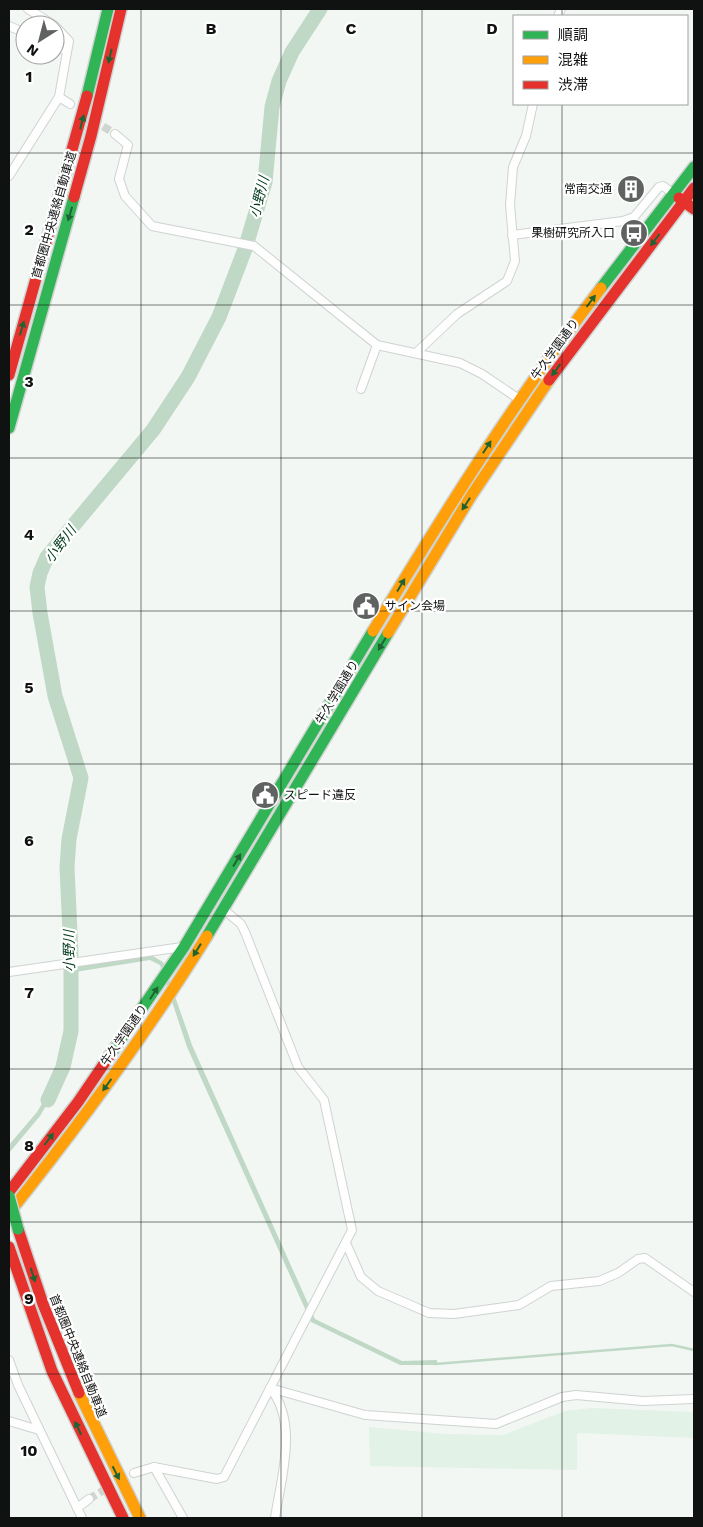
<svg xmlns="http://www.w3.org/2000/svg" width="703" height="1527" viewBox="0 0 703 1527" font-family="'Work Sans','Noto Sans JP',sans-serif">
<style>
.green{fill:#e2f2e6}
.water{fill:#c0d8c6}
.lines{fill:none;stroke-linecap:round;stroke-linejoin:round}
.stream{stroke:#c0d8c6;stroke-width:2.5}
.river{stroke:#c0d8c6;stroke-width:15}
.street-tunnel{stroke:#d0d5d2;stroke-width:8;stroke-dasharray:8 4;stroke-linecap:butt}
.street-casing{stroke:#cfd3d1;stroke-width:10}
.fast-casing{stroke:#cfd3d1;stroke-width:14}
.slow-casing{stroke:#cfd3d1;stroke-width:14}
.jam-casing{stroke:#cfd3d1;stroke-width:14}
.street{stroke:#fdfefd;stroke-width:8}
.fast{stroke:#30b455;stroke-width:11}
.slow{stroke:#ff9f0a;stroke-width:11}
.jam{stroke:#e5322d;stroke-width:11}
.fast-bridge-casing{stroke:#cfd3d1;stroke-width:14;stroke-linecap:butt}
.fast-bridge{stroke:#30b455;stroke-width:11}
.oneway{fill:#206333}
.grid{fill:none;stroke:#101211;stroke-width:1;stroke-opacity:0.55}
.labels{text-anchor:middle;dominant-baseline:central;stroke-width:4.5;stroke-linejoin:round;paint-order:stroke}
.poi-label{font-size:12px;fill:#101211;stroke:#fff;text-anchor:end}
.street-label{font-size:12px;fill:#101211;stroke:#fff}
.water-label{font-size:14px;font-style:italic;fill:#013b1d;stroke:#fff}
.grid-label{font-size:16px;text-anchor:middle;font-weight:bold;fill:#101211;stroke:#fff;stroke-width:4.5;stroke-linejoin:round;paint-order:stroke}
</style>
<rect width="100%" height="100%" fill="#f2f7f4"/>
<path class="green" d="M 592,1408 L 694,1412 L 694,1438 L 580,1433 L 577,1434 L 577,1470 L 370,1466 L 369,1427 L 445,1434 L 503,1435 L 565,1411 Z"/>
<g class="water">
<path d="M 151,955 L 163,962 L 192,1045 L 315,1319 L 402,1361 L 437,1360 L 437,1365 L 400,1365 L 311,1322 L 187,1047 L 160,965 L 150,960 L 75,972 L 74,966 Z"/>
<path d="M 55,1082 L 59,1084 L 40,1116 L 9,1153 L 9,1145 L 37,1112 Z"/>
</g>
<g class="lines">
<g class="stream">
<path d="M 71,970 L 74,969"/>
<path d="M 435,1364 L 672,1345 L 694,1350"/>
</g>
<path class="river" d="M 48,1100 L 63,1067 L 71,1031 L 71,955 L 67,867 L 69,839 L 81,778 L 55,696 L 40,613 L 37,587 L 40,573 L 47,557 L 153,430 L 188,377 L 219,317 L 245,249 L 265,182 L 272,107 L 279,81 L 292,52 L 320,9"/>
<g class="street-tunnel">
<path d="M 93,120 L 115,134"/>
<path d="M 89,1499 L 109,1487"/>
</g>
<g class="street-casing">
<g id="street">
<path d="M 28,9 L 54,25"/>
<path d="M 558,16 L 561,9"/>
<path d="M 9,26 L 25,33"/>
<path d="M 55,46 L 67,51"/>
<path d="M 59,97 L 70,104"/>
<path d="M 115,134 L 128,145 L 119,179 L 125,196 L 152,226 L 254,246 L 377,345 L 460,363 L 482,374 L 519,399"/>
<path d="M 9,176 L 59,97 L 69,41 L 55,26"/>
<path d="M 512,235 L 623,221 L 634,217 L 659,187 L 663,186 L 674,194"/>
<path d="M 416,353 L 457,314 L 507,281 L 515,261 L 510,205 L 513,167 L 526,136 L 533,104"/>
<path d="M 361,389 L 377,345"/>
<path d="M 9,972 L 182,947"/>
<path d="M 346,1243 L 361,1277 L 378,1291 L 429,1313 L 454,1314 L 519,1305 L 551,1286 L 599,1281 L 618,1273 L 638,1259 L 645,1258 L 694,1292"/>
<path d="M 9,1360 L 18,1385 L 82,1518"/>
<path d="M 270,1388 L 365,1415 L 496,1424 L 562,1397 L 576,1395 L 643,1401 L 694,1399"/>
<path d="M 270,1388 C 299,1423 281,1478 275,1518"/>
<path d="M 9,1421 L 39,1430"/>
<path d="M 154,1467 L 183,1518"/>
<path d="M 134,1473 L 154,1467 L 217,1479 L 224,1477 L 352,1230 L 324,1100 L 298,1067 L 245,932 L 241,924 L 223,909"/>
<path d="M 77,1508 L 89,1499"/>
</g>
</g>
<g class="fast-casing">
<g id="fast">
<path d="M 87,96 L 108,9"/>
<path d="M 601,288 L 694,167"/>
<path d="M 9,428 L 74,197"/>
<path d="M 207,936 L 388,633"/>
<path d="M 110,1055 L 184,947 L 373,631"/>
</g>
</g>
<g class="slow-casing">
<g id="slow">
<path d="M 373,631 C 444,513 517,397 601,288"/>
<path d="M 388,633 L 471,496 L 549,380"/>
<path d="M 9,1213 C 80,1124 147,1033 207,936"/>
<path d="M 79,1393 L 140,1518"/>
</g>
</g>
<g class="jam-casing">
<g id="jam">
<path d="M 74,197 L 91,136 L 121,9"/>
<path d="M 679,198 L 694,209"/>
<path d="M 9,375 L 87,96"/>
<path d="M 549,380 L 694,188"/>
<path d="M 9,1192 L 78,1102 L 110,1055"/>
<path d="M 18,1229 L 43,1304 L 79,1393"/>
<path d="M 9,1247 L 52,1371 L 123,1518"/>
</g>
</g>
<use href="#street" class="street"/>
<use href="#fast" class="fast"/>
<use href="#slow" class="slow"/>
<use href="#jam" class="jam"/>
<g class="fast-bridge-casing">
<path id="fast-bridge" d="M 9,1196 L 18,1229"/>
</g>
<use href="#fast-bridge" class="fast-bridge"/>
</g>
<defs><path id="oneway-solid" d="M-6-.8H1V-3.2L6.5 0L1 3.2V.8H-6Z" transform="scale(1.25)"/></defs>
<g class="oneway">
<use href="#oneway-solid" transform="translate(110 56) rotate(103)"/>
<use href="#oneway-solid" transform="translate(82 122) rotate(-76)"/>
<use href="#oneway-solid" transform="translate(70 214) rotate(106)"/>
<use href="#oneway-solid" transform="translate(655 240) rotate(127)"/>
<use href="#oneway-solid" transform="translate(591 301) rotate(-53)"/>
<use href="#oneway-solid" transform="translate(22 328) rotate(-74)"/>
<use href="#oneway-solid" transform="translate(556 370) rotate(126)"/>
<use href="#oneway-solid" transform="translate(487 447) rotate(-57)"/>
<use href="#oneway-solid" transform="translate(466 504) rotate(123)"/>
<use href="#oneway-solid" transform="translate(401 585) rotate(-59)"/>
<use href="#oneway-solid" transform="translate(382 644) rotate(121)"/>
<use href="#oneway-solid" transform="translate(237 860) rotate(-59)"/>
<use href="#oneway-solid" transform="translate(197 950) rotate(122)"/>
<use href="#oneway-solid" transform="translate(154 993) rotate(-57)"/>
<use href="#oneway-solid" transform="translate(107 1085) rotate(126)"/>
<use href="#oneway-solid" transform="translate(49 1139) rotate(-53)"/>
<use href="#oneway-solid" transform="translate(33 1275) rotate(72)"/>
<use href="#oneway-solid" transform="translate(78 1428) rotate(-115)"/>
<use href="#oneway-solid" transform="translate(116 1473) rotate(63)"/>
</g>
<path class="grid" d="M 141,9 L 141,1518M 281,9 L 281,1518M 422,9 L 422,1518M 562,9 L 562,16M 562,104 L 562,1518M 9,153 L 694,153M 9,305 L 694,305M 9,458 L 694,458M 9,611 L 694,611M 9,764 L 694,764M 9,916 L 694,916M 9,1069 L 694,1069M 9,1222 L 694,1222M 9,1374 L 694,1374"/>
<defs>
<g id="building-disc" transform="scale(1.4375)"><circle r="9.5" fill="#5f6260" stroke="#fff"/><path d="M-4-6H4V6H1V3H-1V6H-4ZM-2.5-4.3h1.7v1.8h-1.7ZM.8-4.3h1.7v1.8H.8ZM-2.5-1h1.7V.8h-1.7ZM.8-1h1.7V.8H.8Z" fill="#fff"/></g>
<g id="bus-disc" transform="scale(1.4375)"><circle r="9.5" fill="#5f6260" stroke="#fff"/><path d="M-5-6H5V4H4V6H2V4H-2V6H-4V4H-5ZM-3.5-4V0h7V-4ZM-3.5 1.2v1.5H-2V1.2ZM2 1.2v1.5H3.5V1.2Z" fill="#fff"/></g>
<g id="civic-disc" transform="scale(1.4375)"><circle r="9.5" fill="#5f6260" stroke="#fff"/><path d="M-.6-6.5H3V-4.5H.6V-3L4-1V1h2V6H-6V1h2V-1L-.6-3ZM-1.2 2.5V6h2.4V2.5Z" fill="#fff"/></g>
</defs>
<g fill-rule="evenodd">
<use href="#building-disc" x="631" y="189"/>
<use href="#bus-disc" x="634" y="233"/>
<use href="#civic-disc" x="366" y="606"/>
<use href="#civic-disc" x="265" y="795"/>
</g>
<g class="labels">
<g class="poi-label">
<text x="612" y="189">常南交通</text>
<text x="615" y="233">果樹研究所入口</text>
<text x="385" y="606" text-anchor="start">サイン会場</text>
<text x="284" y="795" text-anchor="start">スピード違反</text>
</g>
<g class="street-label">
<text transform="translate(54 215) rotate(-74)">首都圏中央連絡自動車道</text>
<text transform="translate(555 349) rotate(-54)">牛久学園通り</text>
<text transform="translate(337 692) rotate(-59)">牛久学園通り</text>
<text transform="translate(124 1035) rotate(-55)">牛久学園通り</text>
<text transform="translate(78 1356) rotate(68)">首都圏中央連絡自動車道</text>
</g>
<g class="water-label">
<text transform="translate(259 197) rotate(-76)">小野川</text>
<text transform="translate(60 544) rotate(-53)">小野川</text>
<text transform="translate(69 951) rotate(-91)">小野川</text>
</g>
</g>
<g class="grid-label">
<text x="211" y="34">B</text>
<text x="351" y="34">C</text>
<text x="492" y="34">D</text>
<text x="29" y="82">1</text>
<text x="29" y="235">2</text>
<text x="29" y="387">3</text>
<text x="29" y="540">4</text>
<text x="29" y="693">5</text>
<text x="29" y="846">6</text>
<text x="29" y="998">7</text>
<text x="29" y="1151">8</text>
<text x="29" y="1304">9</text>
<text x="29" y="1456">10</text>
</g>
<rect width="703" height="1527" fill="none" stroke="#101211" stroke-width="20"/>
<rect x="513" y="15" width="175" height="90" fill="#ffffff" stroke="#9fa0a0"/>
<rect x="523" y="31" width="25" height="8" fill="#30b455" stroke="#9fa0a0"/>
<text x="558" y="40" font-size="15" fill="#101211">順調</text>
<rect x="523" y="56" width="25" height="8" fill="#ff9f0a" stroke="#9fa0a0"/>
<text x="558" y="65" font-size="15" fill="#101211">混雑</text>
<rect x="523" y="81" width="25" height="8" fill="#e5322d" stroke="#9fa0a0"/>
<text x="558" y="90" font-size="15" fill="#101211">渋滞</text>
<g transform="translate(40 40) rotate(216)"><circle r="24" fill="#ffffff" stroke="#9fa0a0"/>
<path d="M0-4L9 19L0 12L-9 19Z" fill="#5f6260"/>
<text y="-8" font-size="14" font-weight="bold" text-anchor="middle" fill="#101211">N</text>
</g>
</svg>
